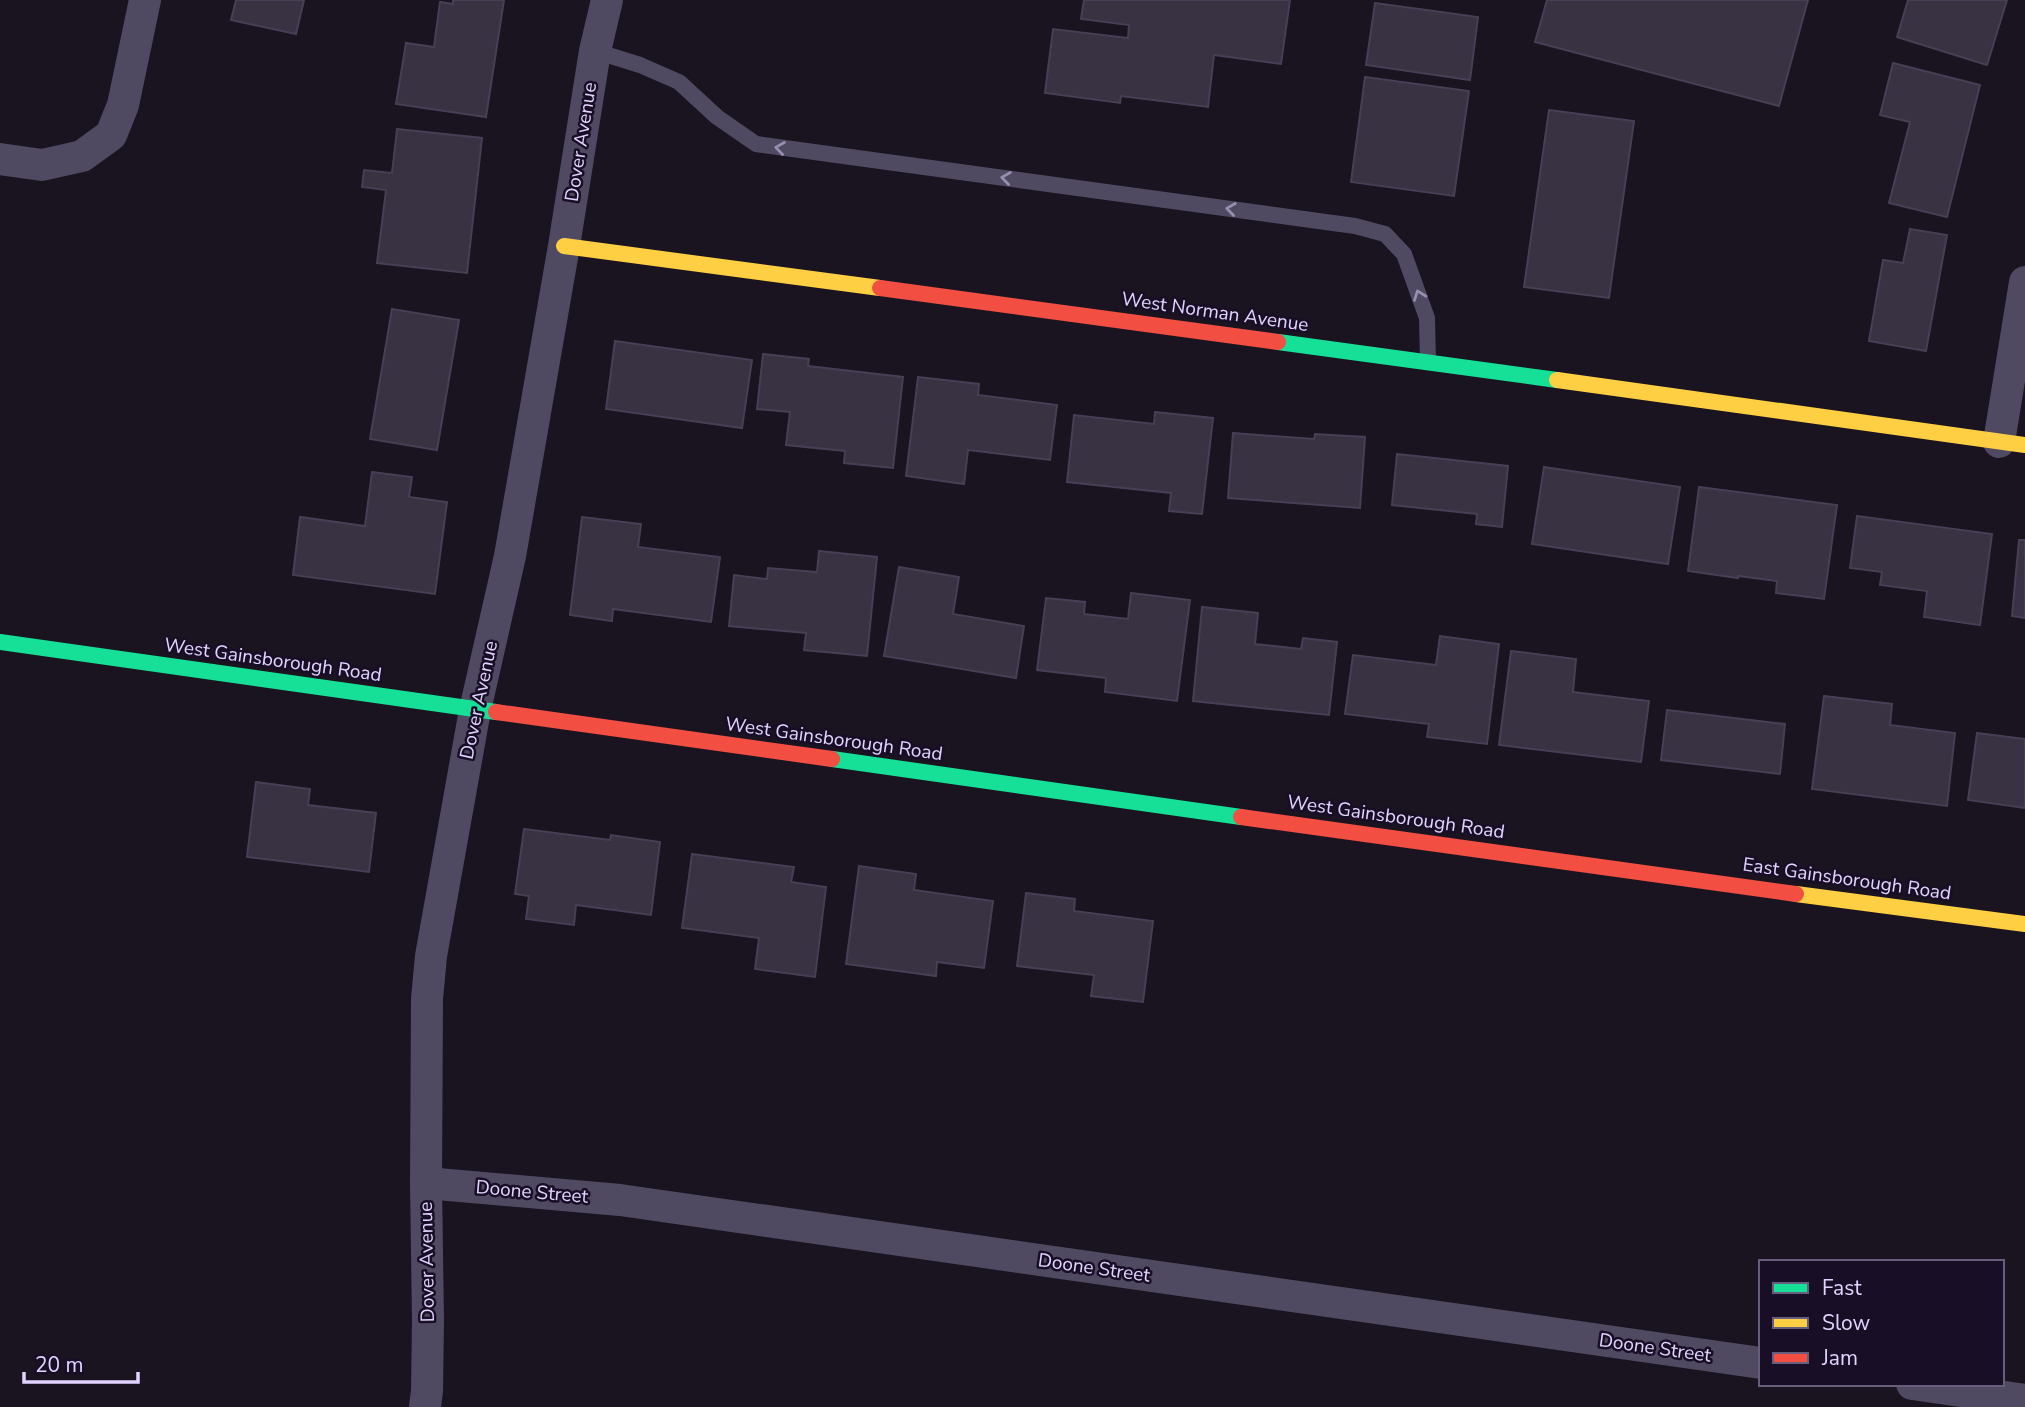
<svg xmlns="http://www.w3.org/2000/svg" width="2025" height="1407" viewBox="0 0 2025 1407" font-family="'Nunito Sans',sans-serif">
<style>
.building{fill:#393243;stroke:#473f55;stroke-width:2}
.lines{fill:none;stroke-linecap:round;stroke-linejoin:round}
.lane{stroke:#4f4961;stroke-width:16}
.street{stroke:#4f4961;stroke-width:32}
.fast{stroke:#16e098;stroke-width:16}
.slow{stroke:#ffcf43;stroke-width:16}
.jam{stroke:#f24e42;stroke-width:16}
.oneway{stroke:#988eb0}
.labels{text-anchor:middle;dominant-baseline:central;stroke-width:5;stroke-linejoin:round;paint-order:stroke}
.street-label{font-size:19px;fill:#e2d4ff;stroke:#180e26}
</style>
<rect width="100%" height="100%" fill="#191420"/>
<g class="building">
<path d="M 236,0 L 304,0 L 296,34 L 231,20 Z"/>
<path d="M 453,0 L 504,0 L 486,117 L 396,104 L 406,43 L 434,47 L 440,2 L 453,4 Z"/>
<path d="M 1084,0 L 1290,0 L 1281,64 L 1214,55 L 1208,107 L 1121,96 L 1120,103 L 1045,93 L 1053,29 L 1128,38 L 1129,25 L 1081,19 Z"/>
<path d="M 1547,0 L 1808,0 L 1779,106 L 1535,42 Z"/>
<path d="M 1908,0 L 2007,0 L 1987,65 L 1897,37 Z"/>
<path d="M 1375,3 L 1478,17 L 1470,80 L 1366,65 Z"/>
<path d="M 1893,63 L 1980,85 L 1947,217 L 1889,203 L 1910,122 L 1880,115 Z"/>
<path d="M 1365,77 L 1469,91 L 1454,196 L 1351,182 Z"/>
<path d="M 1549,110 L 1634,121 L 1609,298 L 1524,287 Z"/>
<path d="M 397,129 L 482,138 L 467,273 L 377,263 L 386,190 L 362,187 L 364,170 L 392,173 Z"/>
<path d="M 1910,229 L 1947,235 L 1926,351 L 1869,341 L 1883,260 L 1903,263 Z"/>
<path d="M 392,309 L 459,320 L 437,450 L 370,439 Z"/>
<path d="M 615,341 L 752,360 L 742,428 L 606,409 Z"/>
<path d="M 763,354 L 809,359 L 808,366 L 903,377 L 893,468 L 844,463 L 845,451 L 786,445 L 790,412 L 757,409 Z"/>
<path d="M 918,377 L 979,384 L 978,395 L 1057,405 L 1050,460 L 968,450 L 964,484 L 906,476 Z"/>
<path d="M 1155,412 L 1213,418 L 1202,514 L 1169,511 L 1171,493 L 1067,482 L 1074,415 L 1154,424 Z"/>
<path d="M 1233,433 L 1314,439 L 1315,434 L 1365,437 L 1360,508 L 1228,498 Z"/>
<path d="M 1397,454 L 1508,466 L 1502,527 L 1476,524 L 1477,514 L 1392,505 Z"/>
<path d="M 1544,467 L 1680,487 L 1668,564 L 1532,544 Z"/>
<path d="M 372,472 L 412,477 L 409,497 L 447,502 L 435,594 L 293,575 L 300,517 L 365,526 Z"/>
<path d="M 1699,487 L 1837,505 L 1824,599 L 1776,593 L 1777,581 L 1738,576 L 1738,578 L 1688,571 Z"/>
<path d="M 1857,516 L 1992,534 L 1980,625 L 1924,617 L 1927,591 L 1880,585 L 1882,572 L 1850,568 Z"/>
<path d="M 582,517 L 641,524 L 638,547 L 720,557 L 711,622 L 613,609 L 612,621 L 570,615 Z"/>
<path d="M 2019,540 L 2025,540 L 2025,618 L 2012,616 Z"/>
<path d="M 819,551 L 877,557 L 867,656 L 804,650 L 806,633 L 729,626 L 734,575 L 767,579 L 768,568 L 817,572 Z"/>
<path d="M 899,567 L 959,577 L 953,614 L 1024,626 L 1016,678 L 884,656 Z"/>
<path d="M 1131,593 L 1190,600 L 1177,701 L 1105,692 L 1106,678 L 1037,670 L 1046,598 L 1085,602 L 1084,614 L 1128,619 Z"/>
<path d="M 1202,607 L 1258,613 L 1255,644 L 1301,649 L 1303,638 L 1337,642 L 1329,715 L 1193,701 Z"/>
<path d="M 1440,636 L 1499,644 L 1487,744 L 1427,737 L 1429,724 L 1345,714 L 1353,655 L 1436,665 Z"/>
<path d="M 1511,651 L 1576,659 L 1573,692 L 1649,701 L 1641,762 L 1499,745 Z"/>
<path d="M 1824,696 L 1892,704 L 1890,725 L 1955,733 L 1947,806 L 1812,789 Z"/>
<path d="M 1667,710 L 1785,724 L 1780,774 L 1661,760 Z"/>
<path d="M 1977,733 L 2025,739 L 2025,808 L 1968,800 Z"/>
<path d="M 256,782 L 310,789 L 308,805 L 376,813 L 369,872 L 247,857 Z"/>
<path d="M 524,829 L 610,840 L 611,835 L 660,842 L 651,915 L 576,905 L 574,925 L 526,919 L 529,896 L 515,894 Z"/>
<path d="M 692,854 L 794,867 L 791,882 L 826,887 L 815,977 L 755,969 L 759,938 L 682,928 Z"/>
<path d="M 859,866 L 916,874 L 914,890 L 993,901 L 984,968 L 937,962 L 936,976 L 846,964 Z"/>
<path d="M 1026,893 L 1075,899 L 1074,911 L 1153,921 L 1143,1002 L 1091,996 L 1094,975 L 1017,966 Z"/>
</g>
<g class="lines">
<path class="lane" d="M 595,51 L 640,65 L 679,82 L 717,117 L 756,144 L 1355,226 L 1385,234 L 1404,254 L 1427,318 L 1428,362"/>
<g class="street">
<path d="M 0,159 L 42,165 L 82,156 L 111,135 L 123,105 L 145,0"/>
<path d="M 1999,442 L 2025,282"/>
<path d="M 426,1183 L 620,1200 L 1761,1363"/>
<path d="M 1912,1384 L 2025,1400"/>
<path d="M 425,1407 L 427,1391 L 428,1321 L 426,1183 L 427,999 L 431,956 L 475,710 L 510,556 L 564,246 L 595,51 L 607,0"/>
</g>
<g class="fast">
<path d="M 1278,342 L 1557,380"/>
<path d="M 0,642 L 496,712"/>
<path d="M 832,759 L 1241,817"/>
</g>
<g class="slow">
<path d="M 564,246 L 880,288"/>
<path d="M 1557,380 L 2025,445"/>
<path d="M 1796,894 L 2025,924"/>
</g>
<g class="jam">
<path d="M 880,288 L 1278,342"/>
<path d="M 496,712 L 832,759"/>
<path d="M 1241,817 L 1796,894"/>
</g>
</g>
<defs><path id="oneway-chevron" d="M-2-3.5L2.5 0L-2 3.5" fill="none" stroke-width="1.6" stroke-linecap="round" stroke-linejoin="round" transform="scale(1.75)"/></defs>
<g class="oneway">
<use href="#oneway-chevron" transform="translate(780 148) rotate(-172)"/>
<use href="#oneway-chevron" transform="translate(1006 178) rotate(-172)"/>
<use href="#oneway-chevron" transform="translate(1231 209) rotate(-172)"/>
<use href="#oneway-chevron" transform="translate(1419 295) rotate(-110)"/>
</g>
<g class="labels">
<g class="street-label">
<text transform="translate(581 142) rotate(-81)">Dover Avenue</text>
<text transform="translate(1215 312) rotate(8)">West Norman Avenue</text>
<text transform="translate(273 660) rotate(8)">West Gainsborough Road</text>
<text transform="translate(479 700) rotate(-78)">Dover Avenue</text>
<text transform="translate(834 739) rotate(8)">West Gainsborough Road</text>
<text transform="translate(1396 817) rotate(8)">West Gainsborough Road</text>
<text transform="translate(1847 879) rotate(8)">East Gainsborough Road</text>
<text transform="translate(532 1192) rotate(5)">Doone Street</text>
<text transform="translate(427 1262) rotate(-91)">Dover Avenue</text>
<text transform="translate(1094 1268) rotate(8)">Doone Street</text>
<text transform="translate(1655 1348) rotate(8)">Doone Street</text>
</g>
</g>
<rect x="1759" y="1260" width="245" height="126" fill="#180e26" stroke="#695d7d" stroke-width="2"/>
<rect x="1773" y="1283" width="35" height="10" fill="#16e098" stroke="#695d7d" stroke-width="2"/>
<text x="1822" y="1295" font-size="21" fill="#e2d4ff">Fast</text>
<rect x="1773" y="1318" width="35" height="10" fill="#ffcf43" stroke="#695d7d" stroke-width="2"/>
<text x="1822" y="1330" font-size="21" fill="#e2d4ff">Slow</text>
<rect x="1773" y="1353" width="35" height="10" fill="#f24e42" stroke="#695d7d" stroke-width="2"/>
<text x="1822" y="1365" font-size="21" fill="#e2d4ff">Jam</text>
<path d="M24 1372v10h114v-10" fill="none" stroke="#e2d4ff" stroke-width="3.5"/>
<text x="35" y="1372" font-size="21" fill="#e2d4ff" stroke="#180e26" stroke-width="5" paint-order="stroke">20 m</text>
</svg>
